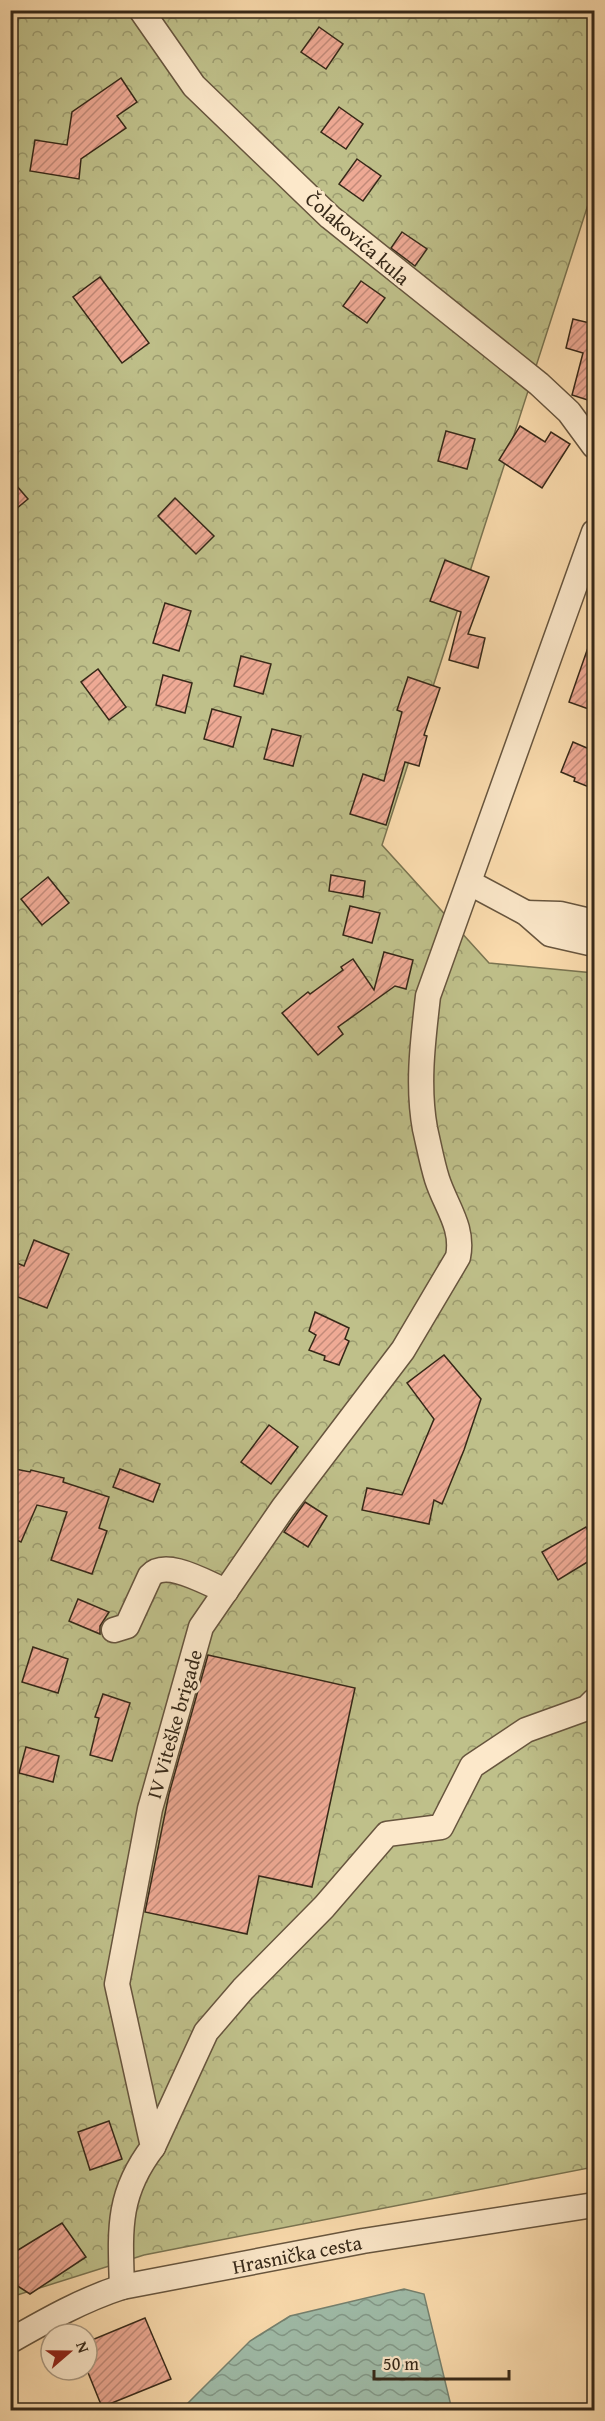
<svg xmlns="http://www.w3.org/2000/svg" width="605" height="2421" viewBox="0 0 605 2421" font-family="'Gentium Book Plus',serif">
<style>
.park{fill:url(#park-crowns);stroke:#7a7451;stroke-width:1.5}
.water{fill:url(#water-waves);stroke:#75816f;stroke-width:1.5}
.building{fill:url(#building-hatch);stroke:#362818;stroke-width:1.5}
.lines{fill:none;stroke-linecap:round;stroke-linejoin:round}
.minor-casing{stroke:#67553e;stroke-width:27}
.minor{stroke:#fce8ca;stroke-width:24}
.labels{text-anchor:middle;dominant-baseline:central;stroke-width:6;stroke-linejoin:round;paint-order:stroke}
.street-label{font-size:20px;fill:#362818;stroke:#fce8ca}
</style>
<defs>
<pattern id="park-crowns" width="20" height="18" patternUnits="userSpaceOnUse" patternTransform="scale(1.5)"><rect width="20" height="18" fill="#bfc08a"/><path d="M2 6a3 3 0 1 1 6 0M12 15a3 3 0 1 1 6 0" fill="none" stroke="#9c9c70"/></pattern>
<pattern id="water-waves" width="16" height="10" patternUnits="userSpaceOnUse" patternTransform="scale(1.5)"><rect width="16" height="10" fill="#9fbca9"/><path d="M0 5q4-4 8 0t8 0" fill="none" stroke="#829989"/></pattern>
<pattern id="building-hatch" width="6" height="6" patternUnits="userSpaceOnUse" patternTransform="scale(1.5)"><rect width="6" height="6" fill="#efaa95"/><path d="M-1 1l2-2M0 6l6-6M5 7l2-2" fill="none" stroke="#c28a79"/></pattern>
</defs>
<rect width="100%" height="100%" fill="#fbdcae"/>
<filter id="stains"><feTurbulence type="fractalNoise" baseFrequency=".00333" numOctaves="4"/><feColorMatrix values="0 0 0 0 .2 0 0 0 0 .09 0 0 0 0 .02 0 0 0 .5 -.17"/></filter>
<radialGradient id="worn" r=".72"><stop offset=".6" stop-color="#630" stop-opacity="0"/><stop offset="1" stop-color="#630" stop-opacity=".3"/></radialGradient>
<path class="park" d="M 11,11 L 594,11 L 594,186 L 382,845 L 489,963 L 594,973 L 594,2167 L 144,2255 L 11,2297 Z"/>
<path class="water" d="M 404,2289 L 424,2294 L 452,2410 L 181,2410 L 250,2341 L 290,2316 Z"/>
<g class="building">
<path d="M 319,27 L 343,44 L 326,69 L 301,52 Z"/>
<path d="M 121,78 L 137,102 L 117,116 L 126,128 L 81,159 L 79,179 L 30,171 L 35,140 L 67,145 L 72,112 Z"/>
<path d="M 339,107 L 363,124 L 346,149 L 321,132 Z"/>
<path d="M 357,159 L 381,176 L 363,201 L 339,184 Z"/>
<path d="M 402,232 L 427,249 L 415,266 L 391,248 Z"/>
<path d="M 100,277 L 149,343 L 122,363 L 73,297 Z"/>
<path d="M 361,281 L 385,298 L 367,323 L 343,306 Z"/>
<path d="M 573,319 L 594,324 L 594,402 L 572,395 L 583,353 L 566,348 Z"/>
<path d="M 520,426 L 545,442 L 551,432 L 570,444 L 542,488 L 499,460 Z"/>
<path d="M 446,431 L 475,439 L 467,469 L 438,461 Z"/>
<path d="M 10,478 L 28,499 L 10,514 Z"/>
<path d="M 175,498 L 214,536 L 196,554 L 158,516 Z"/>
<path d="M 445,560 L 489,577 L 468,634 L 485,638 L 478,668 L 449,660 L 461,612 L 430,601 Z"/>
<path d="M 165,603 L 191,611 L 179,651 L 153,643 Z"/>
<path d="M 592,636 L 594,637 L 594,711 L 569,702 Z"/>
<path d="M 241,656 L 271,664 L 263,694 L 234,686 Z"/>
<path d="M 98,669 L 126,707 L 109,720 L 81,682 Z"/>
<path d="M 163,675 L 192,683 L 185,713 L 156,705 Z"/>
<path d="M 408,677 L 440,688 L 424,735 L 427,736 L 419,766 L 405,762 L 386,825 L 350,814 L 363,774 L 384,781 L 402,712 L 397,710 Z"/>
<path d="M 212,709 L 241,717 L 233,747 L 204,739 Z"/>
<path d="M 272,729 L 301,736 L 293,766 L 264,759 Z"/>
<path d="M 573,742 L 594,751 L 594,789 L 574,781 L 575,778 L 561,772 Z"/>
<path d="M 331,875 L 365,881 L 363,897 L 329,891 Z"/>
<path d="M 48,877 L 69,903 L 42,925 L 21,899 Z"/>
<path d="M 350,906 L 380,913 L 372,943 L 343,935 Z"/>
<path d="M 384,952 L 413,960 L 406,989 L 395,986 L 338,1027 L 343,1034 L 318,1055 L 282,1013 L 308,992 L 310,994 L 343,970 L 341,967 L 353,959 L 374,990 Z"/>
<path d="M 34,1240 L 69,1254 L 47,1308 L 10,1294 L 10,1260 L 24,1266 Z"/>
<path d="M 315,1312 L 349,1328 L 345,1339 L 349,1341 L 339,1365 L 324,1360 L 325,1356 L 309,1350 L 316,1335 L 309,1331 Z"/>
<path d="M 444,1355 L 481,1399 L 464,1450 L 442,1504 L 434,1500 L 429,1524 L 362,1510 L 367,1488 L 402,1495 L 434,1419 L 407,1383 Z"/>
<path d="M 269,1425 L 298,1447 L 271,1484 L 241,1462 Z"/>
<path d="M 10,1468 L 30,1472 L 31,1470 L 64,1478 L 63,1482 L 109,1497 L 99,1528 L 107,1531 L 92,1574 L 51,1560 L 67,1512 L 37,1505 L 21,1542 L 10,1537 Z"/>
<path d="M 120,1469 L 160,1484 L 153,1502 L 113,1487 Z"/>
<path d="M 305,1502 L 327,1516 L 308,1547 L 284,1532 Z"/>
<path d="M 586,1527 L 594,1542 L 594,1558 L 558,1580 L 542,1552 Z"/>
<path d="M 78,1599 L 109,1612 L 100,1626 L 100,1634 L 69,1621 Z"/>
<path d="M 33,1647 L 68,1659 L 58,1693 L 22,1682 Z"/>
<path d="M 208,1655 L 355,1688 L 312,1887 L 259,1876 L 247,1934 L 145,1912 L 169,1794 Z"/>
<path d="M 103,1694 L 130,1703 L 112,1761 L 90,1755 L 99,1718 L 95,1717 Z"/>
<path d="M 26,1747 L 59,1756 L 53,1782 L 19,1773 Z"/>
<path d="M 109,2121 L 122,2159 L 90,2170 L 78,2132 Z"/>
<path d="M 62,2223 L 86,2257 L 30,2294 L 10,2281 L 10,2255 Z"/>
<path d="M 145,2318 L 171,2379 L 102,2407 L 87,2370 L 87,2342 Z"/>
</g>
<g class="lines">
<g class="minor-casing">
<g id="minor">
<path d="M 141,10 L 194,86 L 330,217 L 539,384 L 569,412 L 594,446"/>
<path d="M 470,883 L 526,913 L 550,934 L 594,944"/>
<path d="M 526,913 L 560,914 L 594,922"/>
<path d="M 114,1630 L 127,1626 L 150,1576 C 166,1558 206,1583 226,1591"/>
<path d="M 153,2147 L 206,2032 L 243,1989 L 324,1907 L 387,1834 L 441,1827 L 472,1766 L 526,1730 L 587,1708 L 594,1701"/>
<path d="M 122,2287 C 120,2230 117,2194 153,2147 L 117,1984 L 150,1809 L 201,1627 L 283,1508 L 403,1350 L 458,1257 C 464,1227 446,1207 437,1179 C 432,1163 429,1146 425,1129 C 417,1085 423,1040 428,996 L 594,532"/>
<path d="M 10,2341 C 47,2320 82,2300 122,2287 L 363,2241 L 594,2205"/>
</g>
</g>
<use href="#minor" class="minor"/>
</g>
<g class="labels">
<g class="street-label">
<text transform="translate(358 238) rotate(41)">Čolakovića kula</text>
<text transform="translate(174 1724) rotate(-74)">IV Viteške brigade</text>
<text transform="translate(297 2254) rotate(-11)">Hrasnička cesta</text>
</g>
</g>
<rect width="605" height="2421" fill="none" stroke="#fbdcae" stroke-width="36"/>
<rect x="12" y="12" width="581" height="2397" fill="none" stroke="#362818" stroke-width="3"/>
<rect x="18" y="18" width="569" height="2385" fill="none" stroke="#362818" stroke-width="1.5"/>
<g transform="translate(69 2352) rotate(70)"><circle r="28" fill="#fce8ca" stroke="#ad9b83" stroke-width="1.5"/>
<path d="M0-4.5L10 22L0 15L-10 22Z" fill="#8f2418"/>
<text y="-9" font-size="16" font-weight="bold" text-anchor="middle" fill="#362818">N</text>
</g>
<path d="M374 2370v9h135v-9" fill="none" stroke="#362818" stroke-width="3"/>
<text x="383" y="2370" font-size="18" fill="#362818" stroke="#fce8ca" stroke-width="4.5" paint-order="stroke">50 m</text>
<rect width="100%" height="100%" filter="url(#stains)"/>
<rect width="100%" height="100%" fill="url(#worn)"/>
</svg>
